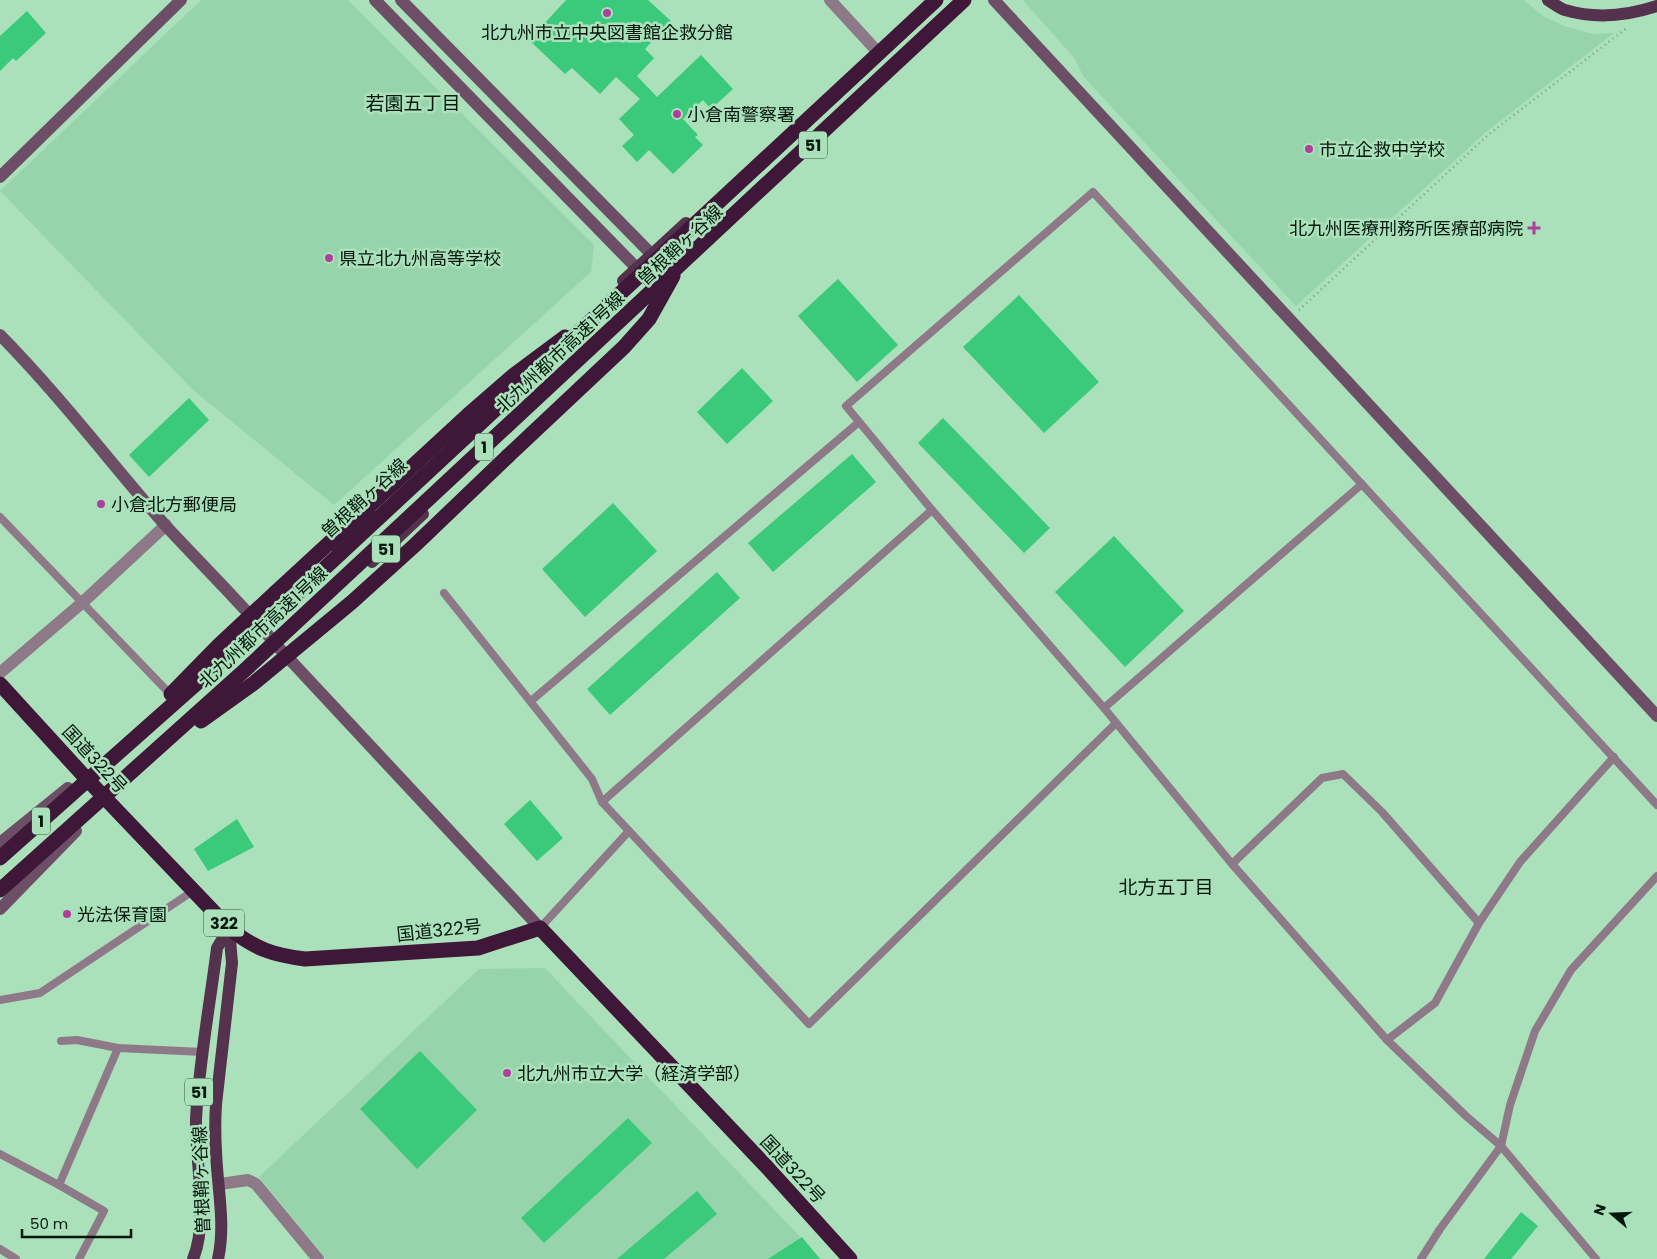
<svg xmlns="http://www.w3.org/2000/svg" width="1657" height="1259" viewBox="0 0 1657 1259" font-family="Poppins,'Noto Sans JP',sans-serif">
<style>
.built{fill:#97d4ab}
.building{fill:#3bc97c}
.lines{fill:none;stroke-linecap:round;stroke-linejoin:round}
.path{stroke:#76a284;stroke-width:2.5;stroke-dasharray:1 4;stroke-linecap:butt}
.lane{stroke:#8e7989;stroke-width:8}
.street{stroke:#8e7989;stroke-width:12}
.secondary{stroke:#6c4e66;stroke-width:12}
.primary{stroke:#54314d;stroke-width:12}
.highway{stroke:#3f1738;stroke-width:15}
.highway-bridge{stroke:#3f1738;stroke-width:15}
.poi-dot{fill:#ae3f9c;stroke:#aae1bb;stroke-width:2}
.labels{text-anchor:middle;dominant-baseline:central;stroke-width:5;stroke-linejoin:round;paint-order:stroke}
.shield{fill:#aae1bb;stroke:#355440;stroke-width:1}
.shield-label{font-size:16px;font-weight:bold;fill:#03180b}
.poi-label{font-size:18px;fill:#03180b;stroke:#aae1bb;text-anchor:start}
.street-label{font-size:18px;fill:#03180b;stroke:#aae1bb}
.neighbourhood-label{font-size:19px;fill:#03180b;stroke:#aae1bb}
</style>
<rect width="100%" height="100%" fill="#aae1bb"/>
<g class="built">
<path d="M 201,0 L 348,0 L 594,245 L 591,272 L 334,505 L 193,390 L 0,191 Z"/>
<path d="M 1023,0 L 1524,0 L 1543,16 L 1564,26 L 1593,34 L 1614,33 L 1486,132 L 1296,306 L 1083,76 L 1075,59 Z"/>
<path d="M 545,968 L 821,1259 L 326,1259 L 259,1177 L 479,969 Z"/>
</g>
<g class="building">
<path d="M 566,0 L 648,0 L 671,21 L 645,49 L 654,58 L 637,76 L 657,97 L 701,55 L 733,89 L 711,109 L 703,100 L 683,119 L 698,135 L 695,137 L 703,145 L 673,174 L 649,150 L 637,162 L 622,146 L 634,135 L 619,119 L 640,99 L 616,77 L 600,94 L 572,68 L 565,74 L 529,40 Z"/>
<path d="M 27,11 L 46,33 L 16,61 L 13,58 L 0,71 L 0,36 Z"/>
<path d="M 838,279 L 898,345 L 857,382 L 798,316 Z"/>
<path d="M 1019,295 L 1099,382 L 1044,433 L 963,347 Z"/>
<path d="M 742,368 L 773,401 L 727,444 L 697,412 Z"/>
<path d="M 189,398 L 209,420 L 149,477 L 129,455 Z"/>
<path d="M 943,418 L 1050,528 L 1024,553 L 918,443 Z"/>
<path d="M 852,454 L 876,482 L 773,572 L 748,543 Z"/>
<path d="M 613,503 L 657,551 L 585,617 L 542,569 Z"/>
<path d="M 1114,536 L 1184,611 L 1125,667 L 1055,592 Z"/>
<path d="M 717,572 L 740,598 L 610,715 L 587,689 Z"/>
<path d="M 530,800 L 563,838 L 537,861 L 504,824 Z"/>
<path d="M 237,819 L 254,847 L 208,871 L 194,849 Z"/>
<path d="M 420,1051 L 477,1110 L 417,1169 L 360,1109 Z"/>
<path d="M 628,1118 L 652,1143 L 544,1243 L 521,1218 Z"/>
<path d="M 697,1191 L 717,1214 L 664,1259 L 617,1259 Z"/>
<path d="M 1521,1212 L 1538,1226 L 1511,1259 L 1484,1259 Z"/>
<path d="M 802,1237 L 820,1259 L 768,1259 Z"/>
</g>
<g class="lines">
<path class="path" d="M 1299,310 L 1488,135 L 1628,27"/>
<g class="lane">
<path d="M 0,517 L 171,695"/>
<path d="M 444,593 L 592,779 L 602,802 L 809,1024 L 1116,723"/>
<path d="M 531,701 L 859,422"/>
<path d="M 1104,708 L 1362,484"/>
<path d="M 602,802 L 932,510"/>
<path d="M 1232,864 L 1322,778 L 1343,774 L 1382,812 L 1479,923"/>
<path d="M 540,928 L 629,831"/>
<path d="M 0,1000 L 40,993 L 193,891"/>
<path d="M 1387,1040 L 1435,1003 L 1479,923 L 1520,862 L 1614,757"/>
<path d="M 61,1041 L 77,1040 L 118,1048 L 203,1052"/>
<path d="M 0,1154 L 59,1185 L 118,1048"/>
<path d="M 59,1185 L 104,1211 L 79,1259"/>
<path d="M 0,1249 L 16,1259"/>
<path d="M 1421,1259 L 1440,1229 L 1501,1146 L 1510,1105 L 1535,1031 L 1571,970 L 1657,876"/>
<path d="M 1596,1259 L 1501,1146 L 1466,1116 L 1387,1040 L 1232,864 L 1104,708 L 932,510 L 846,406 L 1093,192 L 1657,805"/>
</g>
<g class="street">
<path d="M 830,0 L 876,50"/>
<path d="M 0,673 L 83,602 L 166,525"/>
<path d="M 220,1184 L 248,1180 L 256,1184 L 318,1259"/>
</g>
<g class="secondary">
<path d="M 375,0 L 658,290"/>
<path d="M 401,0 L 673,276"/>
<path d="M 994,0 L 1657,716"/>
<path d="M 0,177 L 181,0"/>
<path d="M 0,335 C 59,395 110,462 165,525 C 203,566 243,605 279,648 L 540,928"/>
<path d="M 0,843 L 68,788"/>
<path d="M 0,909 L 76,831"/>
</g>
<g class="primary">
<path d="M 1548,0 C 1553,3 1559,8 1565,10 C 1595,19 1627,16 1657,6"/>
<path d="M 623,281 L 686,223"/>
<path d="M 336,547 L 371,515"/>
<path d="M 372,562 L 423,514"/>
<path d="M 193,1259 C 209,1220 195,1161 196,1119 C 199,1062 210,1004 217,948 L 229,928"/>
<path d="M 218,1259 C 226,1224 217,1186 216,1151 C 215,1135 215,1120 216,1104 L 232,963 L 229,928"/>
</g>
<g class="highway">
<path d="M 508,456 L 624,347 L 649,319 L 673,276"/>
<path d="M 276,592 L 468,415 L 514,375 L 565,337"/>
<path d="M 0,684 L 84,776 L 229,928 C 255,949 273,955 305,959 L 478,948 L 540,928 L 765,1165 L 850,1259"/>
<path d="M 0,858 L 82,785"/>
</g>
<g class="highway-bridge">
<path d="M 171,694 L 218,646 L 276,592"/>
<path d="M 201,721 L 254,683 L 352,602 L 415,545 L 508,456"/>
<path d="M 82,785 L 286,604 L 936,0"/>
<path d="M 0,890 L 245,670 L 964,0"/>
</g>
</g>
<g class="poi-dot">
<circle cx="607" cy="13" r="5"/>
<circle cx="677" cy="114" r="5"/>
<circle cx="1309" cy="149" r="5"/>
<path d="M1531.5 220.5h5v5h5v5h-5v5h-5v-5h-5v-5h5z"/>
<circle cx="329" cy="258" r="5"/>
<circle cx="101" cy="504" r="5"/>
<circle cx="67" cy="914" r="5"/>
<circle cx="507" cy="1073" r="5"/>
</g>
<g class="labels">
<g class="shield">
<rect x="799" y="131.5" width="28" height="27" rx="4"/>
<rect x="475" y="433.5" width="18" height="27" rx="4"/>
<rect x="372" y="535.5" width="28" height="27" rx="4"/>
<rect x="32" y="807.5" width="18" height="27" rx="4"/>
<rect x="204" y="909.5" width="40" height="27" rx="4"/>
<rect x="185" y="1078.5" width="28" height="27" rx="4"/>
</g>
<g class="shield-label">
<text x="813" y="145">51</text>
<text x="484" y="447">1</text>
<text x="386" y="549">51</text>
<text x="41" y="821">1</text>
<text x="224" y="923">322</text>
<text x="199" y="1092">51</text>
</g>
<g class="poi-label">
<text x="607" y="32" text-anchor="middle">北九州市立中央図書館企救分館</text>
<text x="687" y="114">小倉南警察署</text>
<text x="1319" y="149">市立企救中学校</text>
<text x="1523" y="228" text-anchor="end">北九州医療刑務所医療部病院</text>
<text x="339" y="258">県立北九州高等学校</text>
<text x="111" y="504">小倉北方郵便局</text>
<text x="77" y="914">光法保育園</text>
<text x="517" y="1073">北九州市立大学（経済学部）</text>
</g>
<g class="street-label">
<text transform="translate(680 245) rotate(-43)">曽根鞘ヶ谷線</text>
<text transform="translate(560 352) rotate(-43)">北九州都市高速1号線</text>
<text transform="translate(364 498) rotate(-42)">曽根鞘ヶ谷線</text>
<text transform="translate(263 627) rotate(-43)">北九州都市高速1号線</text>
<text transform="translate(95 759) rotate(47)">国道322号</text>
<text transform="translate(439 930) rotate(-6)">国道322号</text>
<text transform="translate(793 1169) rotate(47)">国道322号</text>
<text transform="translate(201 1180) rotate(-92)">曽根鞘ヶ谷線</text>
</g>
<g class="neighbourhood-label">
<text x="413" y="103">若園五丁目</text>
<text x="1166" y="887">北方五丁目</text>
</g>
</g>
<g transform="translate(1612 1214) rotate(289)" stroke="#aae1bb" stroke-width="4" paint-order="stroke">
<path d="M0-4L9 19L0 12L-9 19Z" fill="#03180b"/>
<text y="-8" font-size="14" font-weight="bold" text-anchor="middle" fill="#03180b">N</text>
</g>
<path d="M22 1229v8h109v-8" fill="none" stroke="#03180b" stroke-width="2.5"/>
<text x="30" y="1229" font-size="15" fill="#03180b" stroke="#aae1bb" stroke-width="4" paint-order="stroke">50 m</text>
</svg>
